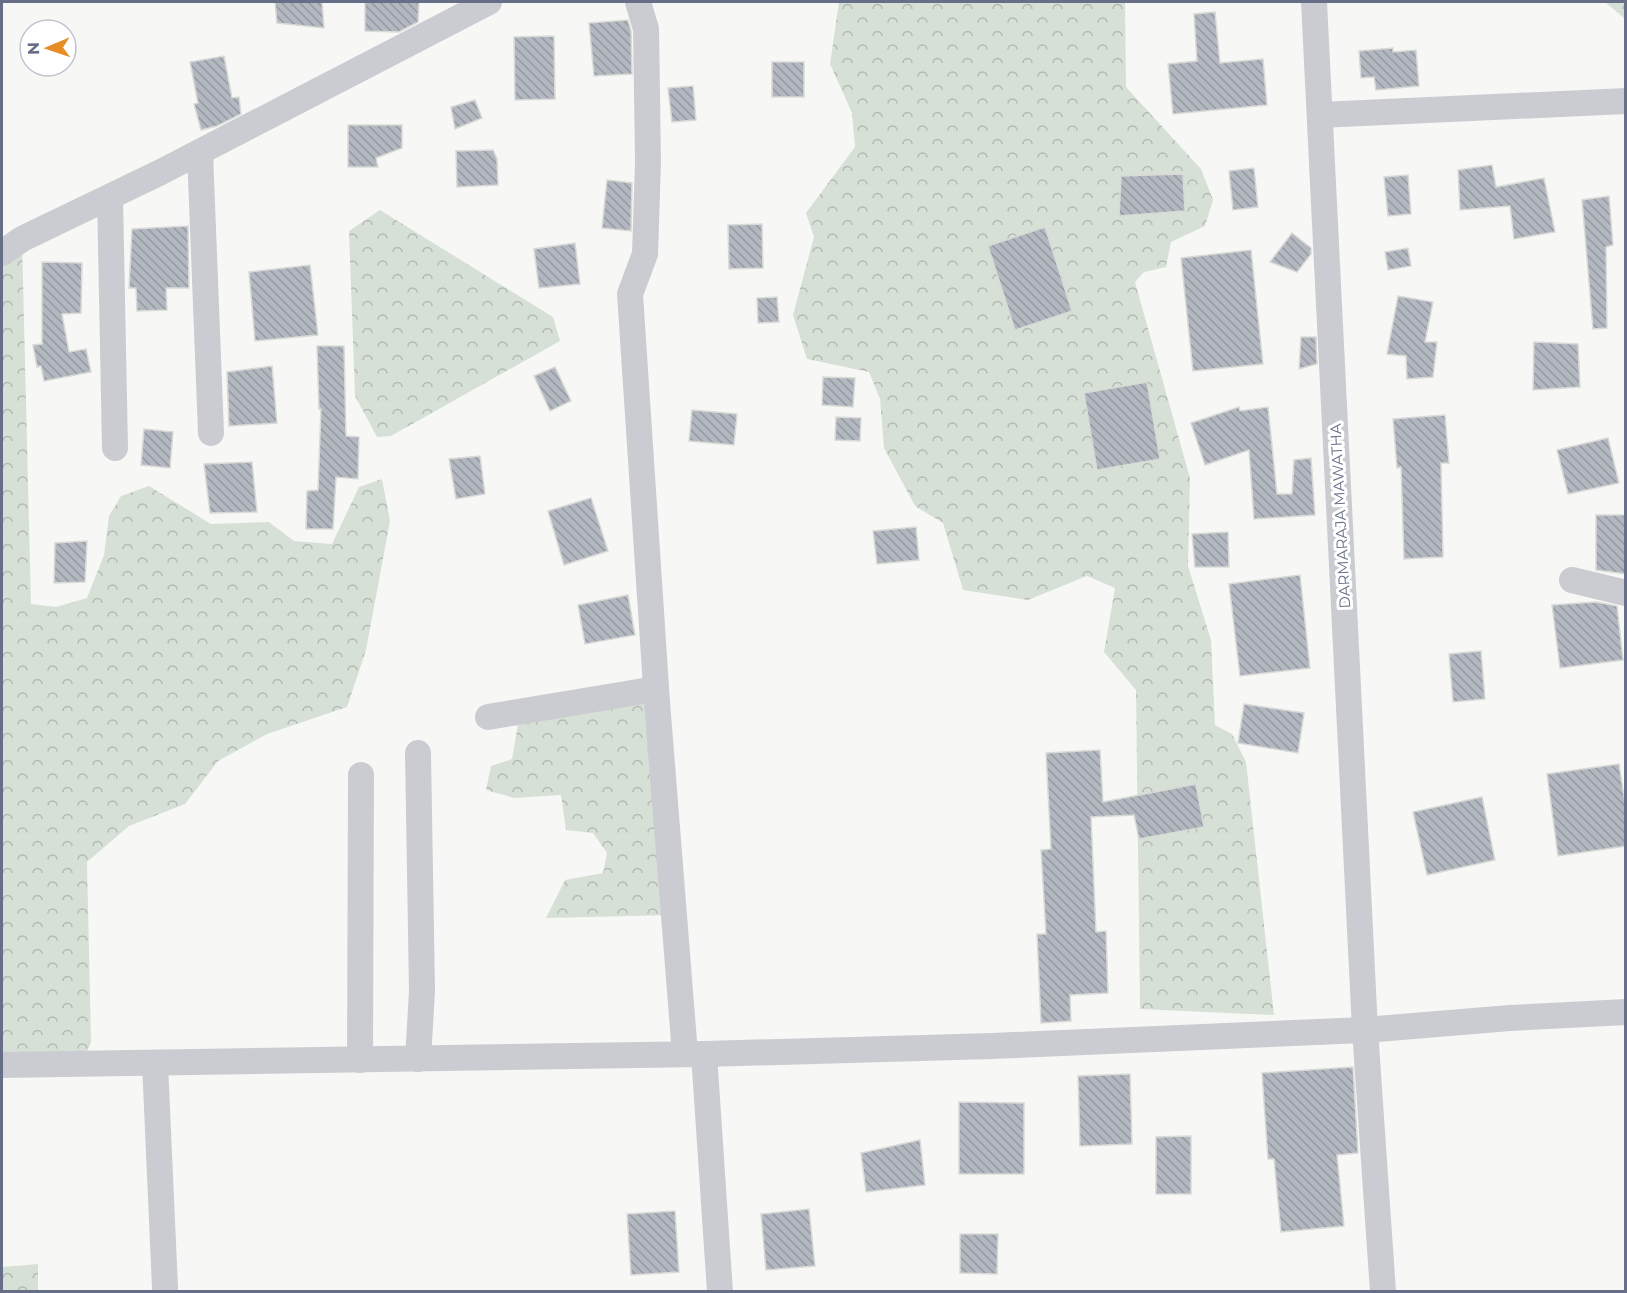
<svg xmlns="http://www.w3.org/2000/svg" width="1627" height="1293" viewBox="0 0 1627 1293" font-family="Montserrat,sans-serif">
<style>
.forest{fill:url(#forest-crowns)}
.building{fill:url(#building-back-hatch);stroke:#d9dad7;stroke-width:1.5}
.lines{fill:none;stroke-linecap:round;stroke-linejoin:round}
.minor{stroke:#cbccd1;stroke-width:26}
.labels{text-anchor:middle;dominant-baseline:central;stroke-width:6;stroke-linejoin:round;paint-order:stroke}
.street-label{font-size:15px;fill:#666f87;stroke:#fff}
</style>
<defs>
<pattern id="forest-crowns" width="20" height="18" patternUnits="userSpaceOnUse" patternTransform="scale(1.5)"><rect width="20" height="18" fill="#d7e0d6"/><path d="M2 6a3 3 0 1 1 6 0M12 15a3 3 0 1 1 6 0" fill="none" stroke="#b2bab3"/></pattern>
<pattern id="building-back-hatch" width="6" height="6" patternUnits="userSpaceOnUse" patternTransform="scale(1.5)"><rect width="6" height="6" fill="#b3b7bf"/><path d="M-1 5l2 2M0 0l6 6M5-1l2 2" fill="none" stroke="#9599a1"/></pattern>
</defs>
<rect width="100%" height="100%" fill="#f7f8f5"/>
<g class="forest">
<path d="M 839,2 L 1125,2 L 1126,87 L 1201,169 L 1213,200 L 1205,226 L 1171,242 L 1166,267 L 1144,272 L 1135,282 L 1190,478 L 1188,566 L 1211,640 L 1215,725 L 1232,734 L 1246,762 L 1274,1015 L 1140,1009 L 1136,690 L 1104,652 L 1115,588 L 1087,576 L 1028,600 L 963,590 L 943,523 L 915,506 L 884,448 L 880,399 L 869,372 L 807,359 L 793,315 L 814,237 L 806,213 L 855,147 L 852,113 L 830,64 Z"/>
<path d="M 1605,2 L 1625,2 L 1624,18 Z"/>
<path d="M 380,210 L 553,317 L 560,341 L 391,436 L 377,437 L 355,396 L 349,231 Z"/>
<path d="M 22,239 L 31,604 L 56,607 L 87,598 L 104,555 L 109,516 L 121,496 L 149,486 L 211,524 L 269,522 L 294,541 L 332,544 L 359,487 L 382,479 L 390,521 L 366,650 L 347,707 L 267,734 L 218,761 L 185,804 L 129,826 L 87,862 L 91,1042 L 82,1064 L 2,1067 L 2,253 Z"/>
<path d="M 657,702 L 675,915 L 546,918 L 565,880 L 603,873 L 607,853 L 593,833 L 566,830 L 561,795 L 514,798 L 486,790 L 491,766 L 512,759 L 518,724 Z"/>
<path d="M 38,1264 L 38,1291 L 2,1291 L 2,1267 Z"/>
</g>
<g class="building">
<path d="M 275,2 L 322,2 L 324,28 L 277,23 Z"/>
<path d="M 365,2 L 419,2 L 418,22 L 399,32 L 365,31 Z"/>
<path d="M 1215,12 L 1220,63 L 1263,59 L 1267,105 L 1173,114 L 1168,64 L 1197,61 L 1194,14 Z"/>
<path d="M 628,20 L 631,31 L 632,74 L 594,76 L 589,23 Z"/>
<path d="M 554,36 L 555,99 L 515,100 L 514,37 Z"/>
<path d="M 1393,48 L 1393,52 L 1416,50 L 1419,86 L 1376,90 L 1374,77 L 1361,78 L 1359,51 Z"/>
<path d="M 224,56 L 232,98 L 239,97 L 241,114 L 217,126 L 201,130 L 194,104 L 198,103 L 190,62 Z"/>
<rect x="772" y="62" width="32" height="35"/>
<path d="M 693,86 L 696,120 L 672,122 L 668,88 Z"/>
<path d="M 475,100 L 482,118 L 455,129 L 451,107 Z"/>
<path d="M 348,125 L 402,125 L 402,148 L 376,158 L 378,167 L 348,167 Z"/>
<path d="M 493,150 L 497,159 L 498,185 L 457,187 L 456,151 Z"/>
<path d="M 1492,165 L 1496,187 L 1544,178 L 1555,232 L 1514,239 L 1510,206 L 1460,210 L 1458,170 Z"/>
<path d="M 1254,168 L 1258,207 L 1233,210 L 1229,171 Z"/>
<path d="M 1183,174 L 1185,211 L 1119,216 L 1121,176 Z"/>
<path d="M 1408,175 L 1411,214 L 1388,216 L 1384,177 Z"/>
<path d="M 607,180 L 632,183 L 631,231 L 602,228 Z"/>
<path d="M 1609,196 L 1613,245 L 1606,247 L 1607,328 L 1593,329 L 1582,200 Z"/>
<path d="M 762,224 L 763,268 L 729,269 L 728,225 Z"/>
<path d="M 188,226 L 189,288 L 166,288 L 167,310 L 137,311 L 136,288 L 129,288 L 132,229 Z"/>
<path d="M 1045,227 L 1072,311 L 1015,330 L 988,246 Z"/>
<path d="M 1292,233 L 1311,248 L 1311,254 L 1297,272 L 1270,262 Z"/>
<path d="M 575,243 L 580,284 L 539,288 L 534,249 Z"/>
<path d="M 1408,248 L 1411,266 L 1388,270 L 1385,252 Z"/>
<path d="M 1251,250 L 1263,364 L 1193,371 L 1181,258 Z"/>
<path d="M 42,262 L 82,263 L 81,313 L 62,314 L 69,352 L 86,349 L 91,372 L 44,381 L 41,366 L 37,367 L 33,345 L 42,344 Z"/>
<path d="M 310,265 L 318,335 L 255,341 L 249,272 Z"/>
<path d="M 1398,296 L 1433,302 L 1425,342 L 1437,342 L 1433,377 L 1407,379 L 1406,356 L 1387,354 Z"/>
<path d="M 777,297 L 779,322 L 758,323 L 757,298 Z"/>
<path d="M 1301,337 L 1316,337 L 1317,364 L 1299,369 Z"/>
<path d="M 1534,342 L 1578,344 L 1580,387 L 1533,390 Z"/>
<path d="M 317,346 L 344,346 L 346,436 L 359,437 L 358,479 L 336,477 L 333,529 L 306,529 L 307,491 L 318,490 L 321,409 L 319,409 Z"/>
<path d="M 272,366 L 277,423 L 229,426 L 227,372 Z"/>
<path d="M 555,367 L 571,401 L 550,411 L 534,376 Z"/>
<path d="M 823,377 L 855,378 L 853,407 L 822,405 Z"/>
<path d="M 1147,382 L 1160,459 L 1097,470 L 1084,393 Z"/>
<path d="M 1239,407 L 1240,411 L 1268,407 L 1277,494 L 1292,494 L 1294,460 L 1311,458 L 1315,515 L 1254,519 L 1249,450 L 1205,465 L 1191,423 Z"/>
<path d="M 692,410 L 737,414 L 734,445 L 689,441 Z"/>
<path d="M 1445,415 L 1449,463 L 1441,463 L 1443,557 L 1404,559 L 1401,467 L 1397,468 L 1393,419 Z"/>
<path d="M 836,417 L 861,418 L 860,441 L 835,440 Z"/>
<path d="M 144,429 L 173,432 L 170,468 L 141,465 Z"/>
<path d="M 1608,438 L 1619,483 L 1568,494 L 1557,450 Z"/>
<path d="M 480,456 L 485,494 L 456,499 L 449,459 Z"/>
<path d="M 252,462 L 257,512 L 210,513 L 204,464 Z"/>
<path d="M 591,498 L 608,551 L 564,565 L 548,511 Z"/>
<path d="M 1596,515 L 1626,515 L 1626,574 L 1596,570 Z"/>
<path d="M 916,527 L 919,560 L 877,564 L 873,531 Z"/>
<path d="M 1228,532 L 1229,567 L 1195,567 L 1192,534 Z"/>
<path d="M 87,541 L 85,582 L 54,583 L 55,543 Z"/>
<path d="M 1300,575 L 1310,668 L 1240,676 L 1229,584 Z"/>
<path d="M 628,595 L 635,635 L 585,644 L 578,605 Z"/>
<path d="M 1596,602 L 1617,606 L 1623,660 L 1560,668 L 1552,605 Z"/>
<path d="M 1481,651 L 1485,699 L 1453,702 L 1449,654 Z"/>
<path d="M 1244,704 L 1304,713 L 1298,753 L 1238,743 Z"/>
<path d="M 1100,750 L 1103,802 L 1196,784 L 1204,827 L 1139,839 L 1134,815 L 1091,817 L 1096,932 L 1106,931 L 1108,993 L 1070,995 L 1071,1021 L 1041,1023 L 1037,934 L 1046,934 L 1041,850 L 1051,849 L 1046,753 Z"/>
<path d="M 1619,764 L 1626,810 L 1626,846 L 1558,856 L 1547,774 Z"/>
<path d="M 1482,797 L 1495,860 L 1427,875 L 1413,812 Z"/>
<path d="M 1353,1067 L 1358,1153 L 1337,1155 L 1344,1226 L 1281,1232 L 1274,1159 L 1268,1159 L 1262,1073 Z"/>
<path d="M 1130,1074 L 1132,1144 L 1080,1146 L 1078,1076 Z"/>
<path d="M 959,1102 L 1024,1103 L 1024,1174 L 959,1174 Z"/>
<path d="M 1191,1136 L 1191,1194 L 1156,1194 L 1156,1137 Z"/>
<path d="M 920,1140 L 925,1185 L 866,1192 L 861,1153 Z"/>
<path d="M 809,1209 L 815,1266 L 766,1270 L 761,1214 Z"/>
<path d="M 675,1211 L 679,1272 L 631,1275 L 627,1214 Z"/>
<path d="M 960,1234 L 998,1234 L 997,1274 L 960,1273 Z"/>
</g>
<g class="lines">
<g class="minor">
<path d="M 638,2 L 646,29 L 648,161 L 645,254 L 630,294 L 657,702 L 685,1054"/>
<path d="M 1314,2 L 1365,1030 L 1383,1292"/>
<path d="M 1320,115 L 1626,101"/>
<path d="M 200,152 L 211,433"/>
<path d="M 110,197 L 115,448"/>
<path d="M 2,253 L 22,239 L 161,172 L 489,2"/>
<path d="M 1572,580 L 1626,593"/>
<path d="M 488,717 L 656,689"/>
<path d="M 704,1054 L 720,1292"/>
<path d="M 418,1059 L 422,991 L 418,753"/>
<path d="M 360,1060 L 361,775"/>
<path d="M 155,1063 L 165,1288"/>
<path d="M 2,1065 L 704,1054 L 992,1046 L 1365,1030 L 1510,1018 L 1626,1012"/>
</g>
</g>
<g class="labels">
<g class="street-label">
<text transform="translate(1340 516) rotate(-93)">DARMARAJA MAWATHA</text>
</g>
</g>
<rect width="1627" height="1293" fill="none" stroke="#666f87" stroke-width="6"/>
<g transform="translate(48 48) rotate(268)"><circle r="28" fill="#ffffff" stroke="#c2c5cf" stroke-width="1.5"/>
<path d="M0-4.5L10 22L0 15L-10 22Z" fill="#e78d26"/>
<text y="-9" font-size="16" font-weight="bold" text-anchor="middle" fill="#666f87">N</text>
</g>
</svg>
